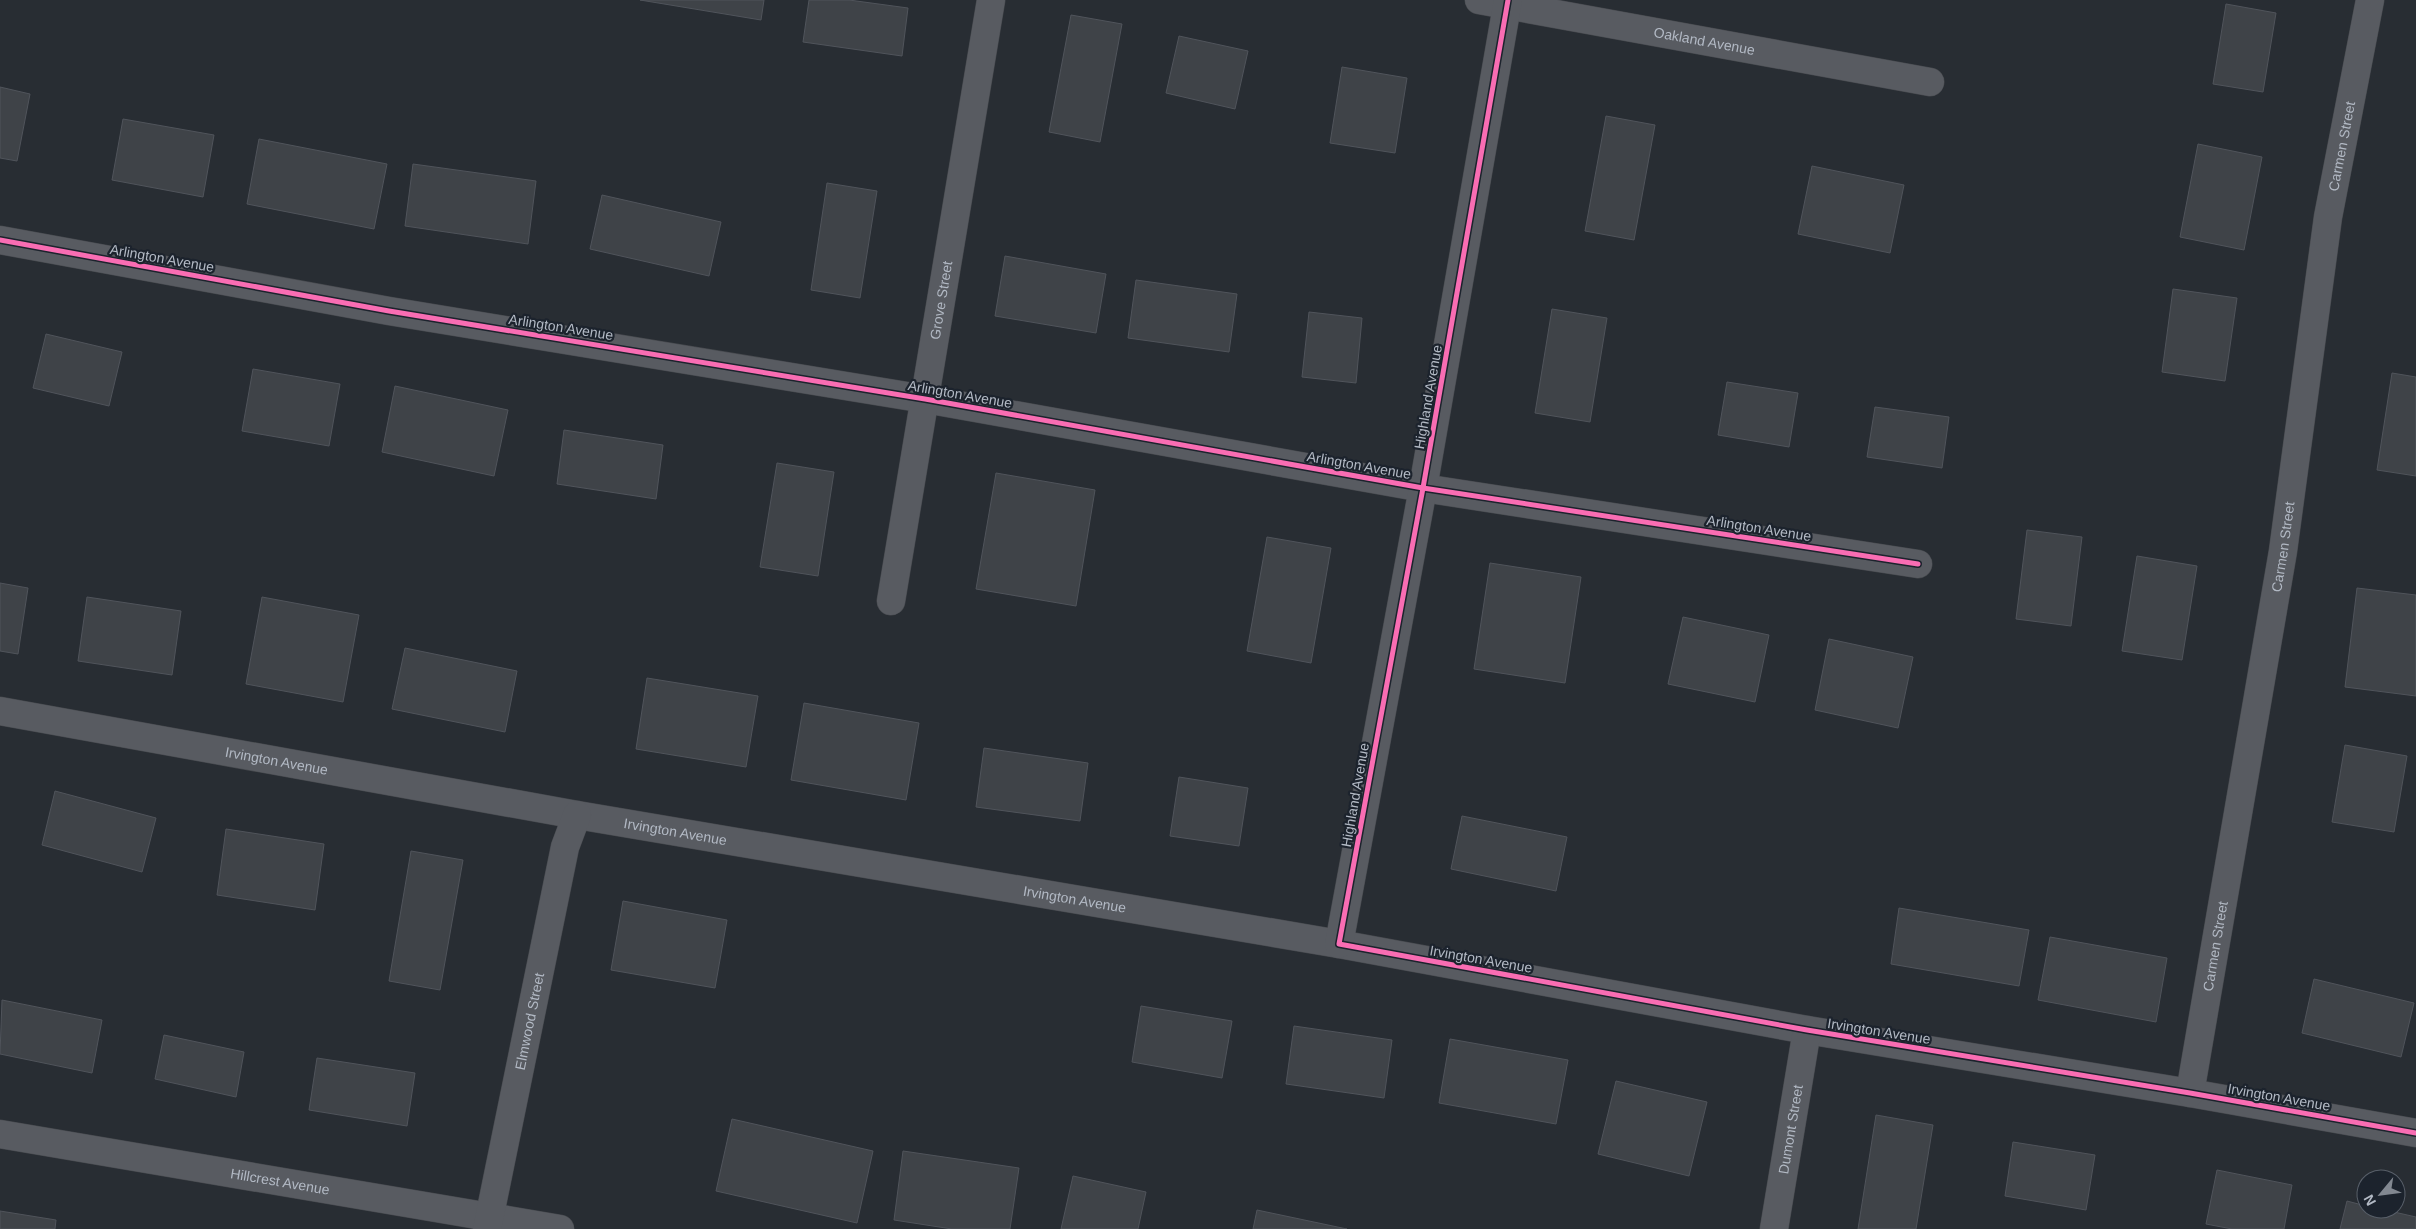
<svg xmlns="http://www.w3.org/2000/svg" width="2416" height="1229" viewBox="0 0 2416 1229" font-family="Helvetica,sans-serif">
<style>
.building{fill:#3f4348;stroke:#50545b}
.lines{fill:none;stroke-linecap:round;stroke-linejoin:round}
.minor-casing{stroke:#46494e;stroke-width:29}
.minor{stroke:#585b61;stroke-width:28}
.cycleway-casing{stroke:#1c232d;stroke-width:8}
.cycleway{stroke:#f96db3;stroke-width:5}
.labels{text-anchor:middle;dominant-baseline:central;stroke-width:4.5;stroke-linejoin:round;paint-order:stroke}
.street-label{font-size:14px;fill:#b2b9c4;stroke:#1c232d}
</style>
<rect width="100%" height="100%" fill="#282d33"/>
<g class="building">
<path d="M 640,0 L 764,0 L 761,20 Z"/>
<path d="M 809,0 L 849,0 L 908,8 L 902,56 L 803,42 Z"/>
<path d="M 2226,4 L 2276,13 L 2263,92 L 2213,84 Z"/>
<path d="M 1071,15 L 1122,24 L 1100,142 L 1049,132 Z"/>
<path d="M 1179,36 L 1248,51 L 1235,109 L 1166,93 Z"/>
<path d="M 1342,67 L 1407,78 L 1395,153 L 1330,143 Z"/>
<path d="M 0,87 L 30,94 L 17,161 L 0,158 Z"/>
<path d="M 1606,116 L 1655,125 L 1634,240 L 1585,231 Z"/>
<path d="M 123,119 L 214,135 L 203,197 L 112,180 Z"/>
<path d="M 259,139 L 387,164 L 374,229 L 247,204 Z"/>
<path d="M 2198,144 L 2262,157 L 2244,250 L 2180,237 Z"/>
<path d="M 413,164 L 536,181 L 528,244 L 405,226 Z"/>
<path d="M 1812,166 L 1904,185 L 1890,253 L 1798,234 Z"/>
<path d="M 827,183 L 877,191 L 860,298 L 811,290 Z"/>
<path d="M 602,195 L 721,222 L 709,276 L 590,249 Z"/>
<path d="M 1005,256 L 1106,274 L 1096,333 L 995,316 Z"/>
<path d="M 1136,280 L 1237,294 L 1229,352 L 1128,338 Z"/>
<path d="M 2173,289 L 2237,298 L 2225,381 L 2162,372 Z"/>
<path d="M 1552,309 L 1607,318 L 1590,422 L 1535,413 Z"/>
<path d="M 1309,312 L 1362,318 L 1356,383 L 1302,377 Z"/>
<path d="M 46,334 L 122,352 L 109,406 L 33,388 Z"/>
<path d="M 253,369 L 340,384 L 329,446 L 242,431 Z"/>
<path d="M 2392,373 L 2416,377 L 2416,476 L 2377,470 Z"/>
<path d="M 1727,382 L 1798,393 L 1789,447 L 1718,435 Z"/>
<path d="M 395,386 L 508,410 L 494,476 L 382,452 Z"/>
<path d="M 1875,407 L 1949,417 L 1942,468 L 1867,457 Z"/>
<path d="M 564,430 L 663,445 L 656,499 L 557,484 Z"/>
<path d="M 777,463 L 834,472 L 818,576 L 760,567 Z"/>
<path d="M 996,473 L 1095,490 L 1076,606 L 976,589 Z"/>
<path d="M 2027,530 L 2082,537 L 2071,626 L 2016,619 Z"/>
<path d="M 1267,537 L 1331,548 L 1311,663 L 1247,651 Z"/>
<path d="M 2137,556 L 2197,566 L 2182,660 L 2122,651 Z"/>
<path d="M 1490,563 L 1581,577 L 1565,683 L 1474,669 Z"/>
<path d="M 0,583 L 28,588 L 18,654 L 0,651 Z"/>
<path d="M 2357,588 L 2416,595 L 2416,696 L 2345,687 Z"/>
<path d="M 87,597 L 181,611 L 172,675 L 78,661 Z"/>
<path d="M 262,597 L 359,615 L 343,702 L 246,684 Z"/>
<path d="M 1683,617 L 1769,635 L 1755,702 L 1668,684 Z"/>
<path d="M 1829,639 L 1913,657 L 1898,728 L 1815,710 Z"/>
<path d="M 405,648 L 517,671 L 505,732 L 392,709 Z"/>
<path d="M 647,678 L 758,696 L 746,767 L 636,749 Z"/>
<path d="M 804,703 L 919,723 L 906,800 L 791,780 Z"/>
<path d="M 2345,745 L 2407,756 L 2394,832 L 2332,822 Z"/>
<path d="M 984,748 L 1088,763 L 1080,821 L 976,807 Z"/>
<path d="M 1179,777 L 1248,788 L 1239,846 L 1170,836 Z"/>
<path d="M 55,791 L 156,818 L 142,872 L 42,845 Z"/>
<path d="M 1462,816 L 1567,837 L 1556,891 L 1451,869 Z"/>
<path d="M 226,829 L 324,844 L 315,910 L 217,895 Z"/>
<path d="M 411,851 L 463,860 L 440,990 L 389,981 Z"/>
<path d="M 623,901 L 727,920 L 715,988 L 611,970 Z"/>
<path d="M 1899,908 L 2029,930 L 2019,986 L 1891,964 Z"/>
<path d="M 2050,937 L 2167,958 L 2156,1022 L 2038,1000 Z"/>
<path d="M 2314,979 L 2414,1003 L 2401,1057 L 2302,1033 Z"/>
<path d="M 2,1000 L 102,1020 L 92,1073 L 0,1054 Z"/>
<path d="M 1141,1006 L 1232,1021 L 1222,1078 L 1132,1062 Z"/>
<path d="M 1294,1026 L 1392,1040 L 1384,1098 L 1286,1084 Z"/>
<path d="M 164,1035 L 244,1052 L 236,1097 L 155,1079 Z"/>
<path d="M 1450,1039 L 1568,1060 L 1556,1124 L 1439,1103 Z"/>
<path d="M 317,1058 L 415,1073 L 407,1126 L 309,1110 Z"/>
<path d="M 1616,1081 L 1707,1102 L 1689,1176 L 1598,1154 Z"/>
<path d="M 1876,1115 L 1933,1125 L 1916,1229 L 1858,1229 Z"/>
<path d="M 732,1119 L 873,1151 L 857,1223 L 716,1191 Z"/>
<path d="M 2013,1142 L 2095,1155 L 2086,1210 L 2005,1196 Z"/>
<path d="M 903,1151 L 1019,1168 L 1010,1229 L 952,1229 L 894,1220 Z"/>
<path d="M 2217,1170 L 2292,1185 L 2284,1229 L 2232,1229 L 2206,1224 Z"/>
<path d="M 1073,1176 L 1146,1192 L 1138,1229 L 1061,1229 Z"/>
<path d="M 2347,1201 L 2366,1206 L 2366,1209 L 2381,1209 L 2416,1217 L 2416,1229 L 2340,1229 Z"/>
<path d="M 1257,1210 L 1347,1229 L 1253,1229 Z"/>
<path d="M 0,1211 L 56,1220 L 55,1229 L 0,1229 Z"/>
</g>
<g class="lines">
<g class="minor-casing">
<g id="minor">
<path id="s1" d="M 1479,0 L 1930,82"/>
<path d="M 0,240 L 389,311 L 925,399 L 1423,488 L 1918,564"/>
<path id="s2" d="M 891,601 L 991,0"/>
<path id="s3" d="M 0,711 L 577,815 L 1339,944 L 1807,1030 L 2190,1093 L 2416,1133"/>
<path d="M 1339,944 L 1423,488 L 1508,0"/>
<path id="s4" d="M 2190,1093 L 2283,551 L 2328,217 L 2370,0"/>
<path id="s5" d="M 0,1134 L 560,1229"/>
<path id="s6" d="M 487,1229 L 565,847 L 577,815"/>
<path id="s7" d="M 1774,1229 L 1807,1030"/>
</g>
</g>
<use href="#minor" class="minor"/>
<g class="cycleway-casing">
<g id="cycleway">
<path d="M 1508,0 L 1423,488 L 1339,944 L 1807,1030 L 2190,1093 L 2416,1133"/>
<path d="M 0,240 L 389,311 L 925,399 L 1423,488 L 1918,564"/>
</g>
</g>
<use href="#cycleway" class="cycleway"/>
</g>
<g class="labels">
<g class="street-label">
<text stroke="none"><textPath href="#s1" startOffset="229">Oakland Avenue</textPath></text>
<text stroke="none"><textPath href="#s4" startOffset="959">Carmen Street</textPath></text>
<text transform="translate(162 258) rotate(10)">Arlington Avenue</text>
<text stroke="none"><textPath href="#s2" startOffset="305">Grove Street</textPath></text>
<text transform="translate(561 327) rotate(9)">Arlington Avenue</text>
<text transform="translate(960 394) rotate(10)">Arlington Avenue</text>
<text transform="translate(1428 397) rotate(-80)">Highland Avenue</text>
<text transform="translate(1359 465) rotate(10)">Arlington Avenue</text>
<text transform="translate(1759 528) rotate(9)">Arlington Avenue</text>
<text stroke="none"><textPath href="#s4" startOffset="554">Carmen Street</textPath></text>
<text stroke="none"><textPath href="#s3" startOffset="281">Irvington Avenue</textPath></text>
<text transform="translate(1355 795) rotate(-80)">Highland Avenue</text>
<text stroke="none"><textPath href="#s3" startOffset="686">Irvington Avenue</textPath></text>
<text stroke="none"><textPath href="#s3" startOffset="1091">Irvington Avenue</textPath></text>
<text stroke="none"><textPath href="#s4" startOffset="149">Carmen Street</textPath></text>
<text transform="translate(1481 959) rotate(10)">Irvington Avenue</text>
<text stroke="none"><textPath href="#s6" startOffset="212">Elmwood Street</textPath></text>
<text transform="translate(1879 1031) rotate(9)">Irvington Avenue</text>
<text transform="translate(2279 1097) rotate(10)">Irvington Avenue</text>
<text stroke="none"><textPath href="#s7" startOffset="101">Dumont Street</textPath></text>
<text stroke="none"><textPath href="#s5" startOffset="284">Hillcrest Avenue</textPath></text>
</g>
</g>
<g transform="translate(2381 1194) rotate(241)"><circle r="24" fill="#1c232d" stroke="#585f69"/>
<path d="M0-4L9 19L0 12L-9 19Z" fill="#828891"/>
<text y="-8" font-size="14" font-weight="bold" text-anchor="middle" fill="#b2b9c4">N</text>
</g>
</svg>
